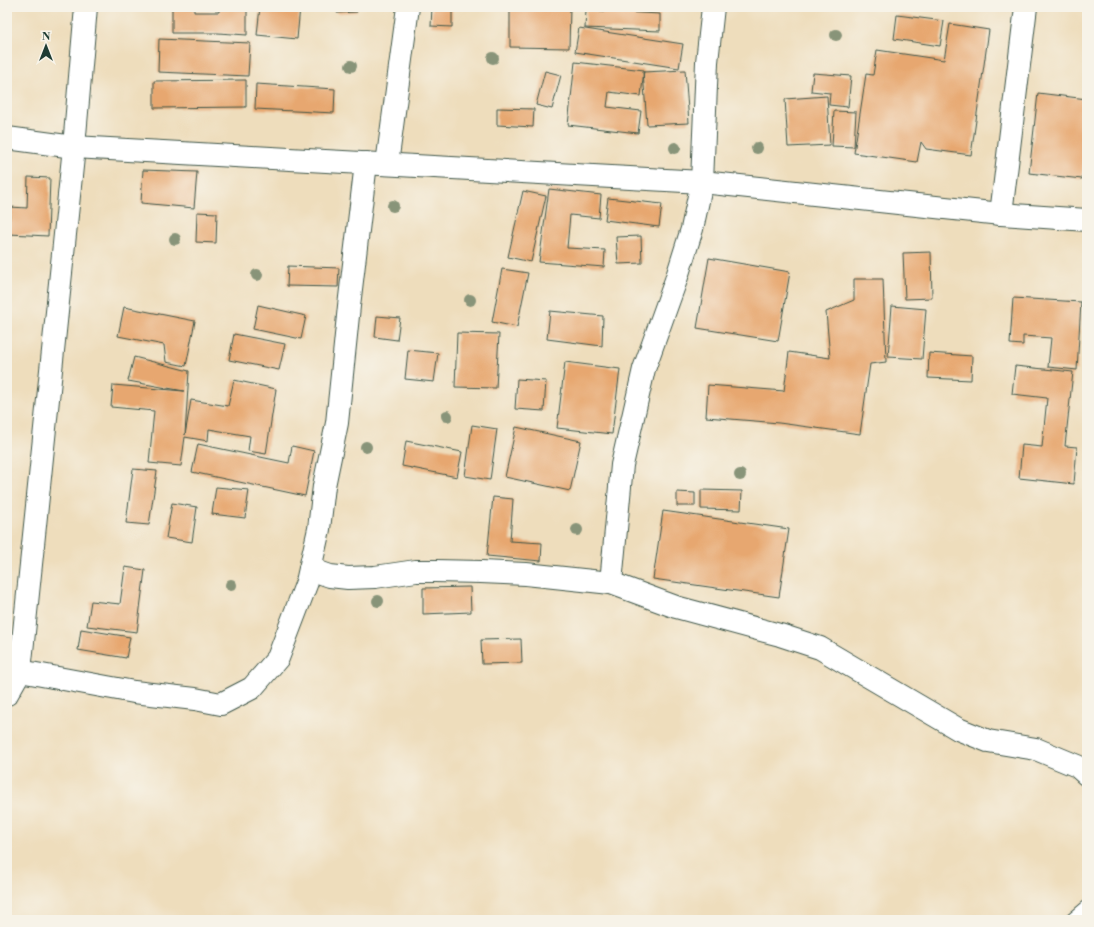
<svg xmlns="http://www.w3.org/2000/svg" width="1094" height="927" viewBox="0 0 1094 927" font-family="'Libre Bodoni',serif">
<style>
.building{fill:#e7a770}
.lines{fill:none;stroke-linecap:round;stroke-linejoin:round}
.service-casing{stroke:#3e5548;stroke-width:16}
.minor-casing{stroke:#3e5548;stroke-width:24}
.service{stroke:#fff;stroke-width:14}
.minor{stroke:#fff;stroke-width:22}
.tree{fill:#889479}
</style>
<rect width="100%" height="100%" fill="#f7f3e8"/>
<filter id="ink" filterUnits="userSpaceOnUse"><feTurbulence type="fractalNoise" baseFrequency=".025" numOctaves="2"/><feDisplacementMap in="SourceGraphic" scale="8" xChannelSelector="R" yChannelSelector="G"/><feConvolveMatrix kernelMatrix="1 2 1 2 8 2 1 2 1" color-interpolation-filters="sRGB"/></filter>
<filter id="wash" filterUnits="userSpaceOnUse"><feTurbulence type="fractalNoise" baseFrequency=".012" numOctaves="4" result="noise"/><feDisplacementMap in="SourceGraphic" scale="16" xChannelSelector="R" yChannelSelector="G"/><feGaussianBlur stdDeviation="0.9" result="paint"/><feColorMatrix in="noise" values="0 0 0 0 0 0 0 0 0 0 0 0 0 0 0 0 0 1.4 0 .05"/><feComposite in="paint" operator="in"/></filter>
<g filter="url(#wash)">
<rect width="100%" height="100%" fill="#eeddbc"/>
<g id="blocks">
<g class="building">
<path d="M 172,7 L 194,7 L 194,12 L 219,12 L 219,7 L 247,7 L 247,35 L 218,33 L 172,33 Z"/>
<path d="M 260,7 L 300,7 L 297,39 L 257,35 Z"/>
<path d="M 337,7 L 356,7 L 357,12 L 337,13 Z"/>
<path d="M 432,7 L 452,7 L 452,27 L 431,26 Z"/>
<path d="M 510,7 L 570,7 L 569,48 L 510,47 Z"/>
<path d="M 586,10 L 660,14 L 660,31 L 585,28 Z"/>
<path d="M 897,15 L 944,21 L 940,46 L 894,39 Z"/>
<path d="M 950,24 L 989,30 L 971,155 L 926,149 L 921,142 L 917,162 L 854,153 L 866,74 L 873,75 L 877,50 L 944,60 Z"/>
<path d="M 579,28 L 683,44 L 679,68 L 575,52 Z"/>
<path d="M 159,39 L 250,43 L 248,76 L 158,72 Z"/>
<path d="M 575,62 L 644,70 L 641,96 L 609,92 L 607,107 L 641,111 L 638,133 L 568,125 Z"/>
<path d="M 685,70 L 689,123 L 647,125 L 643,72 Z"/>
<path d="M 545,71 L 561,75 L 552,109 L 536,105 Z"/>
<path d="M 813,73 L 851,76 L 848,107 L 829,105 L 830,93 L 811,91 Z"/>
<path d="M 246,80 L 246,107 L 154,108 L 154,81 Z"/>
<path d="M 256,84 L 335,89 L 334,113 L 255,109 Z"/>
<path d="M 1038,93 L 1087,99 L 1087,134 L 1082,179 L 1029,173 Z"/>
<path d="M 827,96 L 830,145 L 788,147 L 785,99 Z"/>
<path d="M 497,108 L 534,109 L 533,127 L 497,125 Z"/>
<path d="M 834,111 L 856,112 L 854,147 L 832,146 Z"/>
<path d="M 143,170 L 197,172 L 194,208 L 141,203 Z"/>
<path d="M 28,177 L 50,178 L 48,236 L 9,234 L 10,207 L 27,208 Z"/>
<path d="M 549,189 L 601,195 L 599,218 L 570,215 L 567,248 L 605,250 L 604,267 L 539,262 Z"/>
<path d="M 523,191 L 546,196 L 531,262 L 508,257 Z"/>
<path d="M 608,198 L 662,204 L 659,227 L 605,220 Z"/>
<path d="M 197,212 L 217,213 L 216,243 L 196,242 Z"/>
<path d="M 641,236 L 642,263 L 618,264 L 616,237 Z"/>
<path d="M 931,252 L 932,298 L 905,299 L 903,253 Z"/>
<path d="M 709,258 L 790,272 L 778,341 L 697,328 Z"/>
<path d="M 288,266 L 339,268 L 338,287 L 287,286 Z"/>
<path d="M 502,269 L 528,273 L 517,327 L 492,322 Z"/>
<path d="M 854,279 L 883,279 L 886,362 L 870,364 L 860,434 L 779,423 L 706,417 L 708,385 L 784,391 L 789,352 L 830,358 L 826,312 L 854,300 Z"/>
<path d="M 1013,298 L 1081,302 L 1077,370 L 1048,367 L 1051,338 L 1023,336 L 1023,345 L 1010,344 Z"/>
<path d="M 258,305 L 306,316 L 301,339 L 253,329 Z"/>
<path d="M 892,306 L 926,309 L 922,359 L 888,357 Z"/>
<path d="M 124,307 L 195,321 L 186,366 L 166,362 L 164,345 L 118,336 Z"/>
<path d="M 550,311 L 603,316 L 602,346 L 547,339 Z"/>
<path d="M 377,316 L 400,318 L 397,340 L 375,337 Z"/>
<path d="M 457,333 L 499,334 L 496,388 L 455,387 Z"/>
<path d="M 234,334 L 285,344 L 279,370 L 229,360 Z"/>
<path d="M 408,350 L 438,353 L 434,382 L 405,379 Z"/>
<path d="M 929,353 L 972,356 L 971,380 L 928,378 Z"/>
<path d="M 134,357 L 189,371 L 185,435 L 191,400 L 228,406 L 234,380 L 276,389 L 266,454 L 248,451 L 250,436 L 209,429 L 208,441 L 185,437 L 181,466 L 149,463 L 154,411 L 111,407 L 113,385 L 184,391 L 128,381 Z"/>
<path d="M 565,362 L 620,369 L 612,434 L 557,428 Z"/>
<path d="M 1015,366 L 1073,372 L 1065,446 L 1077,447 L 1074,484 L 1019,478 L 1022,445 L 1042,447 L 1047,398 L 1012,394 Z"/>
<path d="M 517,379 L 546,381 L 544,411 L 515,409 Z"/>
<path d="M 472,425 L 497,429 L 490,480 L 465,476 Z"/>
<path d="M 516,427 L 581,441 L 570,491 L 505,477 Z"/>
<path d="M 406,441 L 462,452 L 457,477 L 402,466 Z"/>
<path d="M 198,444 L 289,463 L 292,446 L 314,451 L 305,496 L 192,472 Z"/>
<path d="M 133,469 L 157,471 L 149,525 L 126,523 Z"/>
<path d="M 216,487 L 249,490 L 245,518 L 212,514 Z"/>
<path d="M 701,490 L 742,491 L 741,510 L 701,509 Z"/>
<path d="M 677,492 L 695,493 L 695,506 L 677,506 Z"/>
<path d="M 493,497 L 513,499 L 510,541 L 542,543 L 541,561 L 487,556 Z"/>
<path d="M 172,503 L 197,507 L 192,542 L 166,538 Z"/>
<path d="M 663,511 L 789,529 L 779,597 L 653,579 Z"/>
<path d="M 125,567 L 145,570 L 137,632 L 87,626 L 91,601 L 120,604 Z"/>
<path d="M 470,587 L 471,612 L 423,614 L 423,588 Z"/>
<path d="M 81,629 L 130,637 L 126,658 L 78,650 Z"/>
<path d="M 521,639 L 522,663 L 482,664 L 481,640 Z"/>
</g>
</g>
</g>
<g filter="url(#ink)">
<use href="#blocks" fill-opacity="0" stroke="#3e5548" stroke-width="1"/>
<g class="lines">
<g class="service-casing">
<path id="service" d="M 1073,920 L 1087,908"/>
</g>
<g class="minor-casing">
<g id="minor">
<path d="M 7,138 L 74,147 L 702,182 L 1001,214 L 1087,220"/>
<path d="M 387,164 L 408,7"/>
<path d="M 1001,214 L 1026,7"/>
<path d="M 310,569 L 330,576 L 348,578 L 375,577 L 416,571 L 435,571 L 481,572 L 526,574 L 611,583 L 676,607 L 780,635 L 820,648 L 958,729 L 988,741 L 1036,749 L 1077,766 L 1087,775"/>
<path d="M 611,583 L 622,465 L 644,369 L 676,280 L 692,229 L 702,182 L 707,62 L 713,7"/>
<path d="M 20,671 L 134,692 L 195,699 L 221,704 L 252,688 L 278,658 L 307,582 L 319,529 L 324,486 L 337,423 L 349,306 L 366,163"/>
<path d="M 7,694 L 20,671 L 74,147 L 86,7"/>
</g>
</g>
<use href="#service" class="service"/>
<use href="#minor" class="minor"/>
</g>
<g class="tree">
<circle cx="836" cy="35" r="6"/>
<circle cx="493" cy="58" r="6"/>
<circle cx="351" cy="66" r="6"/>
<circle cx="675" cy="148" r="6"/>
<circle cx="757" cy="148" r="6"/>
<circle cx="393" cy="206" r="6"/>
<circle cx="175" cy="239" r="6"/>
<circle cx="257" cy="275" r="6"/>
<circle cx="470" cy="300" r="6"/>
<circle cx="447" cy="416" r="6"/>
<circle cx="366" cy="447" r="6"/>
<circle cx="740" cy="475" r="6"/>
<circle cx="577" cy="530" r="6"/>
<circle cx="231" cy="585" r="6"/>
<circle cx="378" cy="601" r="6"/>
</g>
</g>
<rect width="1094" height="927" fill="none" stroke="#f7f3e8" stroke-width="24"/>
<g transform="translate(46 46)" stroke="#f7f3e8" stroke-width="3" paint-order="stroke">
<path d="M0-3L7 15L0 10L-7 15Z" fill="#1f3d34"/>
<text y="-6" font-size="11" font-weight="bold" text-anchor="middle" fill="#1f3d34">N</text>
</g>
</svg>
